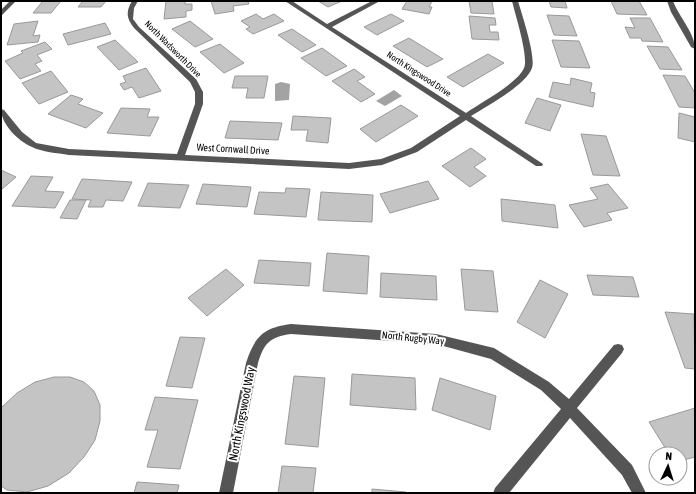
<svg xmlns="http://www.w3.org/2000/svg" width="696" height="494" viewBox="0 0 696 494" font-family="'Asap Condensed',sans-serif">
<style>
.water{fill:#a3a3a3}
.building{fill:#c4c4c4;stroke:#999}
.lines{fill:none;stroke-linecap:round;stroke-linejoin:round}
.minor{fill:#555;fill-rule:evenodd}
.labels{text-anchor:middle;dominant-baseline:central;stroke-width:4;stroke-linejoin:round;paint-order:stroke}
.far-street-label{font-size:9px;fill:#000;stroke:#fff}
.street-label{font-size:10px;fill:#000;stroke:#fff}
.near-street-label{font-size:12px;fill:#000;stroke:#fff}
</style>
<rect width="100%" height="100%" fill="#fff"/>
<g class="water">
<path d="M 281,82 L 290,84 L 289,100 L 275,101 L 275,84 Z"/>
<path d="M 394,90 L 402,96 L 385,106 L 376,101 Z"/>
</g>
<g class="building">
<path d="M 43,1 L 61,1 L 51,13 L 33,13 Z"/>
<path d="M 83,1 L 106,1 L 101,7 L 78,7 Z"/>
<path d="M 166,1 L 185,1 L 185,4 L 192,4 L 192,10 L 186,11 L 186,17 L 164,19 Z"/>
<path d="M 211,1 L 248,1 L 249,4 L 233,6 L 234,11 L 215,14 Z"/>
<path d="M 318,1 L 342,1 L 328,7 Z"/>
<path d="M 407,1 L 432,1 L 429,7 L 432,7 L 429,14 L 402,9 Z"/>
<path d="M 469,1 L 492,1 L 494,14 L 471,13 Z"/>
<path d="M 549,1 L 565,1 L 567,8 L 551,7 Z"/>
<path d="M 611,1 L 639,1 L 647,15 L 617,14 Z"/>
<path d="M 256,14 L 263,19 L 274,14 L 284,21 L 253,34 L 246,29 L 250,27 L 241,21 Z"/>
<path d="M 391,14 L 404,21 L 377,35 L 364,27 Z"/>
<path d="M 547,15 L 569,16 L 577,36 L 554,35 Z"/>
<path d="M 469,16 L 495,18 L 496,25 L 489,25 L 490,32 L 498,32 L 499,40 L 472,39 Z"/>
<path d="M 630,18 L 650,18 L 663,42 L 642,41 L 641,38 L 630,38 L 625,27 L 635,28 Z"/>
<path d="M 38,21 L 33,36 L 40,35 L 38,42 L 7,45 L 14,24 Z"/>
<path d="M 190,21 L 213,39 L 195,47 L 172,29 Z"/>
<path d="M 105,23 L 111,34 L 68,45 L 63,34 Z"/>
<path d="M 292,29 L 316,45 L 302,52 L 278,35 Z"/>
<path d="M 409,38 L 443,59 L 427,67 L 393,46 Z"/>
<path d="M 115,40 L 138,62 L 119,70 L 97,47 Z"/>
<path d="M 552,40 L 579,41 L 590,68 L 561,67 Z"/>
<path d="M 45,42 L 52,49 L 37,55 L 42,61 L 35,64 L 41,71 L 20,79 L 5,61 L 23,53 L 21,51 Z"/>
<path d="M 220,44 L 244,63 L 224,73 L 200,52 Z"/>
<path d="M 647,46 L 668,47 L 682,70 L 660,69 Z"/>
<path d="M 322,48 L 347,66 L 326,76 L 301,58 Z"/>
<path d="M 488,54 L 504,63 L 463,87 L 447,77 Z"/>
<path d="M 146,68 L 161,91 L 139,98 L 132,87 L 124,90 L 120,84 L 126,82 L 123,76 Z"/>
<path d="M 354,69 L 365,77 L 357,81 L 375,94 L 361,102 L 332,81 Z"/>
<path d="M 51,71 L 68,92 L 39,104 L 22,83 Z"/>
<path d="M 663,75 L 685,76 L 695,93 L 695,108 L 679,107 Z"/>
<path d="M 235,76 L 268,76 L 264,98 L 246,98 L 248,88 L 232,88 Z"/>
<path d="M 571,78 L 592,83 L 590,92 L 595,93 L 593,107 L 549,97 L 553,82 L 570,85 Z"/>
<path d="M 71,95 L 83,99 L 78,104 L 103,113 L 86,128 L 48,114 Z"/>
<path d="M 537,98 L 561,105 L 550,131 L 525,123 Z"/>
<path d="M 401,105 L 418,116 L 376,142 L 360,129 Z"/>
<path d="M 121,108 L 150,109 L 147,117 L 159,117 L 150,136 L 107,133 Z"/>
<path d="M 679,113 L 695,117 L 695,142 L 678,138 Z"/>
<path d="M 293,116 L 331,118 L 328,143 L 306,141 L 308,130 L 291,130 Z"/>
<path d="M 230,121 L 282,123 L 278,140 L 225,138 Z"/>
<path d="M 581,134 L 606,136 L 620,176 L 593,175 Z"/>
<path d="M 471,148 L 486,159 L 474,167 L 486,176 L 470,187 L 442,166 Z"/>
<path d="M 1,170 L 16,177 L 1,190 Z"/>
<path d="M 31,176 L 53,177 L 45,191 L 64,192 L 55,208 L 12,206 Z"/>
<path d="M 82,179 L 132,182 L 123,201 L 106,200 L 103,207 L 88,207 L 91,200 L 72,199 Z"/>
<path d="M 428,181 L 439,199 L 390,213 L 380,194 Z"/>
<path d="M 148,183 L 189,185 L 180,208 L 138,206 Z"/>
<path d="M 203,184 L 251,187 L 247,207 L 196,204 Z"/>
<path d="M 608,184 L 628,208 L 607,213 L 612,220 L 584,227 L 569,205 L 598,199 L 590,188 Z"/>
<path d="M 286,188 L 310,189 L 306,217 L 254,214 L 259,192 L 285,193 Z"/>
<path d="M 321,192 L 373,195 L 372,222 L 318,220 Z"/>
<path d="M 501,199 L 555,205 L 558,228 L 502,221 Z"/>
<path d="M 70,200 L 86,200 L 77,219 L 60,218 Z"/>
<path d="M 327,253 L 369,256 L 367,294 L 323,291 Z"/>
<path d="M 259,260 L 311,263 L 309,286 L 254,283 Z"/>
<path d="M 226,269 L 244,285 L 207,316 L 188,298 Z"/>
<path d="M 461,269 L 493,271 L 498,312 L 465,310 Z"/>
<path d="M 381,273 L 436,276 L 437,300 L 380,297 Z"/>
<path d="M 587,275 L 633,277 L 639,297 L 593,295 Z"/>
<path d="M 540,280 L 568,294 L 545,338 L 517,322 Z"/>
<path d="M 665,312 L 694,314 L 695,369 L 685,368 Z"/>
<path d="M 180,337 L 205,338 L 192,388 L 166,386 Z"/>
<path d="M 352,374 L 415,378 L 416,410 L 350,405 Z"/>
<path d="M 294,376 L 325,378 L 318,447 L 285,444 Z"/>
<path d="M 54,377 L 70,377 L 84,382 L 94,391 L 100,405 L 100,421 L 95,440 L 84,457 L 69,473 L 48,486 L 27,492 L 7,490 L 1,486 L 1,408 L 17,393 L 35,382 Z"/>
<path d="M 440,378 L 496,396 L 490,430 L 432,410 Z"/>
<path d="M 155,397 L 198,400 L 180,469 L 147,467 L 158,430 L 145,430 Z"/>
<path d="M 695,408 L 695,457 L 680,461 L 680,454 L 669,454 L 649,422 Z"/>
<path d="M 282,466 L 316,468 L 313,493 L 278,493 Z"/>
<path d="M 137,482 L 179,485 L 177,493 L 134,493 Z"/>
<path d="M 372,489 L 406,492 L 406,493 L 372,493 Z"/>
</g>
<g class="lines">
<g class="minor">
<path d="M 10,1 L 16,1 L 1,16 L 1,10 Z"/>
<path d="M 132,1 L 138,1 L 134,8 L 133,19 L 139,27 L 196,79 L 203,92 L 203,104 L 185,155 L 349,163 L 381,159 L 411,148 L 460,116 L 285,1 L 292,1 L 327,24 L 372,1 L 380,1 L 332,27 L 466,113 C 480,103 518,83 524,68 C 529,57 515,14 512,1 L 518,1 C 522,15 536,56 532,68 C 526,85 487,106 471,116 L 543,164 L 542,166 L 536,166 L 466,120 L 417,152 L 382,165 L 349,169 L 69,155 C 57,153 42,152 32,147 C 18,141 1,124 1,109 L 4,110 L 22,132 L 36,143 L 69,149 L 177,154 L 195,104 L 195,92 L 190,82 L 135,29 C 127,19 125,13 132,1 Z"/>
<path d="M 667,1 L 673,1 C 679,17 695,33 695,49 L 691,47 L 671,12 Z"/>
<path d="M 291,324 L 436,334 L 494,348 L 549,382 L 569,399 L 614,345 L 618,344 L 622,345 L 624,349 L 622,353 L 577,408 L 632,465 L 646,493 L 632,493 L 622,475 L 570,418 L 509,493 L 493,493 L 495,488 L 561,409 L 541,390 L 491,359 L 436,344 L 291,334 C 270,337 264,343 258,363 L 233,493 L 219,493 L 246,363 C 255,336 263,328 291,324 Z"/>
</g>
</g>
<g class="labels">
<g class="far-street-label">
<text transform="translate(173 49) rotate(45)">North Wadsworth Drive</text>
<text transform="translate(419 74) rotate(33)">North Kingswood Drive</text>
</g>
<g class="street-label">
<text transform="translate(233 149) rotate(3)">West Cornwall Drive</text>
<text transform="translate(413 338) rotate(6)">North Rugby Way</text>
</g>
<g class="near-street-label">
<text transform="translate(242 414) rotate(-79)">North Kingswood Way</text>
</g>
</g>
<rect width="696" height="494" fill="none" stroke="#000000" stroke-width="4"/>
<g transform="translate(668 466) rotate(4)"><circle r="19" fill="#ffffff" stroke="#999999"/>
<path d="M0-3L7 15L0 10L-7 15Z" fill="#000000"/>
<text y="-6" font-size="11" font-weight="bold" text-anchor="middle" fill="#000000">N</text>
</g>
</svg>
